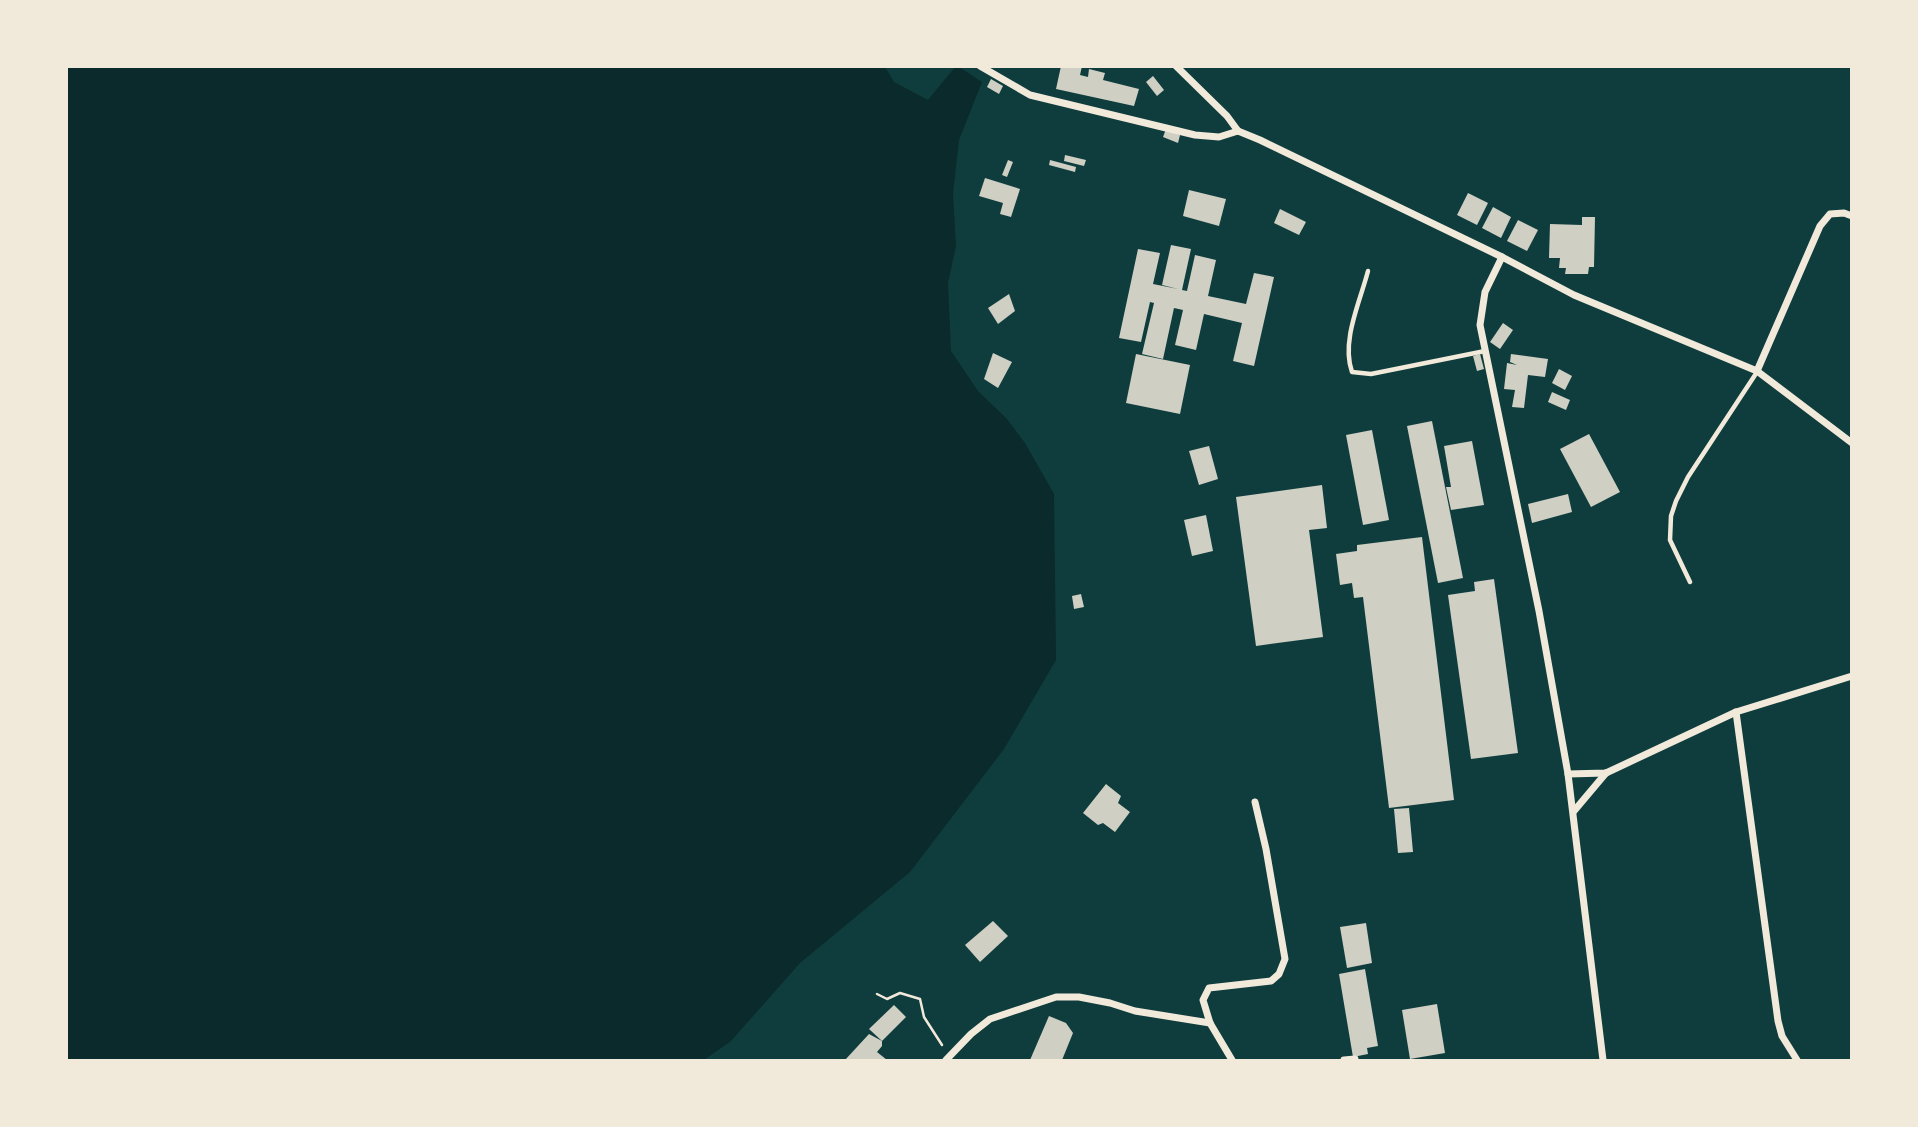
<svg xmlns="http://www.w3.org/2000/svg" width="1918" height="1127" viewBox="0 0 1918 1127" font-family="Cabin,sans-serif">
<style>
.water{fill:#0a2a2b}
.building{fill:#cfcfc3}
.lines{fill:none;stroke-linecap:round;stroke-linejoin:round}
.path{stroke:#f1e9da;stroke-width:2.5}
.service{stroke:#f1e9da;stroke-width:4.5}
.minor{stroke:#f1e9da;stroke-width:7}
</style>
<rect width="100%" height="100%" fill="#0f3d3e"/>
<path class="water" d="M 885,67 L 894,82 L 928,100 L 955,67 L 959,67 L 982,82 L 959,140 L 953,194 L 956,246 L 948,283 L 951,351 L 978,391 L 1007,419 L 1025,443 L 1054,494 L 1056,660 L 1004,749 L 910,872 L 800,963 L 731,1041 L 704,1060 L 67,1060 L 67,67 Z"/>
<g class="building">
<path d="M 1061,66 L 1082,66 L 1080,75 L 1088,77 L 1089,69 L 1105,73 L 1103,80 L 1139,89 L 1134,106 L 1056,89 Z"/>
<path d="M 1153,76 L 1164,90 L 1157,96 L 1146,82 Z"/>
<path d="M 991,79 L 1003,86 L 999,94 L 987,87 Z"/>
<path d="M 1166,129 L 1180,135 L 1178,143 L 1163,137 Z"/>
<path d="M 1065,155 L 1086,160 L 1084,166 L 1064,161 Z"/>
<path d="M 1008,160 L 1013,162 L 1007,177 L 1002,175 Z"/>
<path d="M 1050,160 L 1076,167 L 1075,172 L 1049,165 Z"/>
<path d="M 985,178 L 1020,189 L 1011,217 L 1000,214 L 1003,203 L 979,196 Z"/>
<path d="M 1189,190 L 1226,199 L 1219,226 L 1183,216 Z"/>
<path d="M 1468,193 L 1488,203 L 1477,225 L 1457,215 Z"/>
<path d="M 1493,207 L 1511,217 L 1501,238 L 1482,228 Z"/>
<path d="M 1280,209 L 1306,222 L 1299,235 L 1274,223 Z"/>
<path d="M 1582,217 L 1595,217 L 1594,267 L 1589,267 L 1588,274 L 1565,274 L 1566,268 L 1559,268 L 1560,258 L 1549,258 L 1550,224 L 1582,225 Z"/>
<path d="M 1518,220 L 1538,230 L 1527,251 L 1507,241 Z"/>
<path d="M 1171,245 L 1191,249 L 1182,290 L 1187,291 L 1195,255 L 1216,260 L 1208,296 L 1246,304 L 1254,273 L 1274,277 L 1254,366 L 1233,361 L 1242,323 L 1204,314 L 1196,350 L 1175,345 L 1183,310 L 1174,308 L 1163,359 L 1142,354 L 1154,303 L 1150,302 L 1141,342 L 1119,338 L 1138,249 L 1160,253 L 1153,284 L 1178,289 L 1162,285 Z"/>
<path d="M 1009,294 L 1015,311 L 998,324 L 988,308 Z"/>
<path d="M 1503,323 L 1513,330 L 1500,349 L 1490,342 Z"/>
<path d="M 993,353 L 1012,362 L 998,388 L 984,379 Z"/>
<path d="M 1136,354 L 1190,365 L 1180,414 L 1126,403 Z"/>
<path d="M 1480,354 L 1484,369 L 1477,371 L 1473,356 Z"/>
<path d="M 1511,354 L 1548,359 L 1545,377 L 1528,375 L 1524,408 L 1512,407 L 1515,390 L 1504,389 L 1507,363 L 1517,365 L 1510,362 Z"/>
<path d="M 1559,369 L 1572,376 L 1565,390 L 1552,383 Z"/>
<path d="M 1552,392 L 1570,400 L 1566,410 L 1548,402 Z"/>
<path d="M 1432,421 L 1463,578 L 1438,583 L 1407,426 Z"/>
<path d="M 1372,430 L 1389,520 L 1363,525 L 1346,435 Z"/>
<path d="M 1589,434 L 1620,492 L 1591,507 L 1560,449 Z"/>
<path d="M 1472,441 L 1484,505 L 1451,510 L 1446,487 L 1451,487 L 1444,446 Z"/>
<path d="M 1209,446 L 1218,479 L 1199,485 L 1189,451 Z"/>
<path d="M 1322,485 L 1327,528 L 1309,530 L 1323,637 L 1256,646 L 1236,497 Z"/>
<path d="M 1568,494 L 1572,512 L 1532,523 L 1528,504 Z"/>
<path d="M 1206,515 L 1213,551 L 1192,556 L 1184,520 Z"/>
<path d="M 1422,537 L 1454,800 L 1389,808 L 1363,597 L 1354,598 L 1352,583 L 1340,585 L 1336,554 L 1357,551 L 1357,545 Z"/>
<path d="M 1494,579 L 1518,753 L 1471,759 L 1448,595 L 1475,591 L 1474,582 Z"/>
<path d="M 1081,594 L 1084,607 L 1074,609 L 1072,596 Z"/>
<path d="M 1106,784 L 1121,796 L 1118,803 L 1130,812 L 1115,832 L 1103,823 L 1098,825 L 1083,813 Z"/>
<path d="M 1409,808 L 1413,852 L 1398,853 L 1394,809 Z"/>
<path d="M 993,921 L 1008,936 L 980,962 L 965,945 Z"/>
<path d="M 1366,923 L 1372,963 L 1347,968 L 1340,927 Z"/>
<path d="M 1365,969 L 1378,1046 L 1367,1048 L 1368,1054 L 1353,1057 L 1339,974 Z"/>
<path d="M 1437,1004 L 1445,1053 L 1410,1059 L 1402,1010 Z"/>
<path d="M 894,1005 L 906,1017 L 882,1041 L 869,1029 Z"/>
<path d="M 1049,1016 L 1066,1023 L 1073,1033 L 1062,1060 L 1030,1060 Z"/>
<path d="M 869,1034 L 882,1041 L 882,1046 L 877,1052 L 887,1060 L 845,1060 Z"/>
</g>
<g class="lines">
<path class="path" d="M 877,994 L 887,999 L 900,993 L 920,999 L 924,1017 L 942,1045"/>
<g class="service">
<path d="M 1368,271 C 1360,302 1341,341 1352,372 L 1371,374 L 1485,351"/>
<path d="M 1690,582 L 1670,540 L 1671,516 L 1676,501 L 1688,477 L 1757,372"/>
</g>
<g class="minor">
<path d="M 980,66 L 1030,95 L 1195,135 L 1219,137 L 1238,131 L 1260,140 L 1502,257 L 1574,295 L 1757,371 L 1852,443"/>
<path d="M 1176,66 L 1227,116 L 1238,131"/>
<path d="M 1502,257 L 1485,292 L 1480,325 L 1539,611 L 1568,774 L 1603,1060"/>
<path d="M 1757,371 L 1820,226 L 1830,214 L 1844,213 L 1852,216"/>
<path d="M 1736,712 L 1778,1021 L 1782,1036 L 1797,1060"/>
<path d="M 1568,774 L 1606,773 L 1736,712 L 1852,676"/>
<path d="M 1574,811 L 1606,773"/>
<path d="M 946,1060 L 971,1034 L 990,1019 L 1056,997 L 1079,997 L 1110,1003 L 1135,1011 L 1210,1023"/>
<path d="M 1232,1060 L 1210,1023 L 1203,1000 L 1209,988 L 1271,981 L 1279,974 L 1285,959 L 1266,849 L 1255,802"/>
<path d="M 1344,1060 L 1355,1059"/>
</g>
</g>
<rect width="1918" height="1127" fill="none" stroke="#f1e9da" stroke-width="136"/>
</svg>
